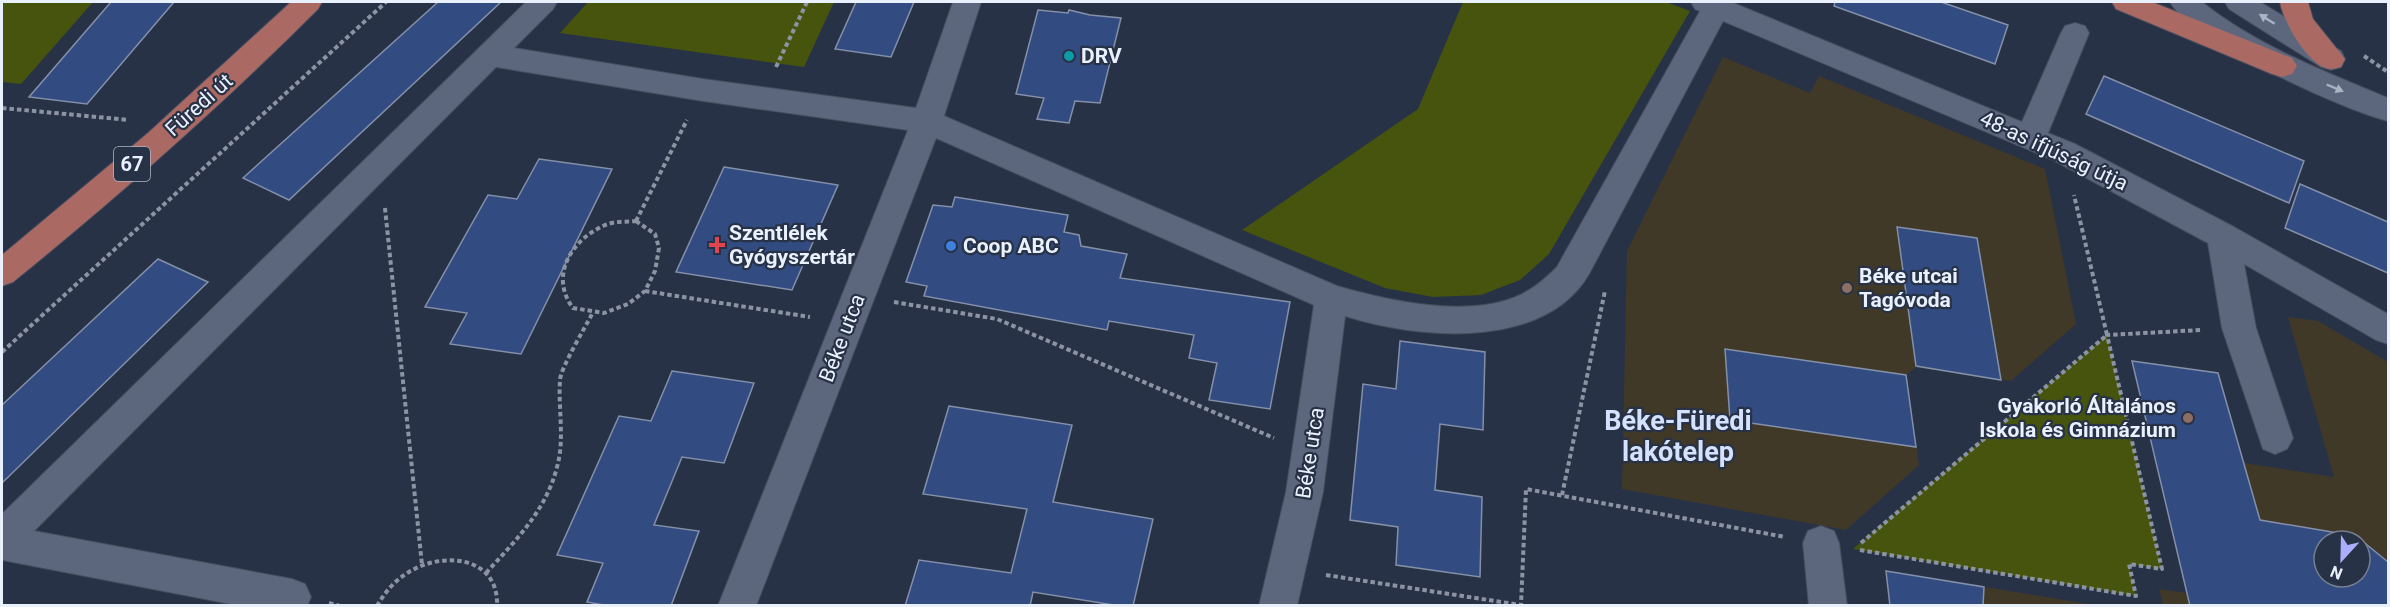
<svg xmlns="http://www.w3.org/2000/svg" width="2390" height="607" viewBox="0 0 2390 607" font-family="Roboto,sans-serif">
<style>
.education{fill:#413928;fill-rule:evenodd}
.green{fill:#46540e}
.building{fill:#324b81;stroke:#8490a9;stroke-width:1.5;fill-rule:evenodd}
.lines{fill:none;stroke-linecap:round;stroke-linejoin:round}
.minor-casing{stroke:#454d5e;stroke-width:2}
.major-casing{stroke:#454d5e;stroke-width:2}
.path{stroke:#8c94a4;stroke-width:4;stroke-dasharray:4.5 3;stroke-linecap:butt}
.minor{fill:#5c677e;fill-rule:evenodd}
.major{fill:#ab6964;fill-rule:evenodd}
.oneway{fill:#aab3c4}
.culture-dot{fill:#0f9aa8;stroke:#283246;stroke-width:2}
.health-dot{fill:#e0444e;stroke:#283246;stroke-width:2}
.shop-dot{fill:#3f7fe0;stroke:#283246;stroke-width:2}
.education-dot{fill:#8d6e63;stroke:#283246;stroke-width:2}
.labels{text-anchor:middle;dominant-baseline:central;stroke-width:4.5;stroke-linejoin:round;paint-order:stroke}
.shield{fill:#283246;stroke:#b0b8c7;stroke-width:1.5}
.shield-label{font-size:20px;font-weight:bold;fill:#eaf1fe}
.poi-label{font-size:21px;font-weight:bold;fill:#eaf1fe;stroke:#283246;text-anchor:start}
.street-label{font-size:21px;fill:#eaf1fe;stroke:#283246}
.district-label{font-size:27px;font-weight:bold;fill:#d5e2fd;stroke:#283246}
</style>
<rect width="100%" height="100%" fill="#283246"/>
<g class="education">
<path d="M 1723,57 L 1810,93 L 1819,76 L 2045,169 L 2076,324 L 2011,381 L 1916,367 L 1906,375 L 1919,465 L 1846,530 L 1622,489 L 1627,251 Z"/>
<path d="M 2288,317 L 2318,321 L 2388,362 L 2388,605 L 2163,605 L 2159,589 L 2187,593 L 2132,361 L 2218,373 L 2244,463 L 2334,477 ZM 2324,541 L 2360,541 L 2360,577 L 2324,577 Z"/>
<path d="M 1886,571 L 2095,605 L 1890,605 Z"/>
</g>
<g class="green">
<path d="M 2,2 L 93,2 L 21,84 L 2,82 Z"/>
<path d="M 588,2 L 834,2 L 804,67 L 560,33 Z"/>
<path d="M 1463,2 L 1666,2 L 1690,11 L 1549,254 L 1520,280 L 1481,295 L 1433,297 L 1385,288 L 1242,230 L 1418,109 Z"/>
<path d="M 2107,335 L 2162,569 L 2129,564 L 2136,596 L 1853,549 Z"/>
</g>
<g class="building">
<path d="M 111,2 L 174,2 L 87,104 L 29,97 Z"/>
<path d="M 438,2 L 501,2 L 289,200 L 243,178 Z"/>
<path d="M 856,2 L 914,2 L 891,57 L 835,49 Z"/>
<path d="M 1835,2 L 1941,2 L 2008,25 L 1995,64 L 1834,6 Z"/>
<path d="M 1038,10 L 1068,13 L 1069,10 L 1090,15 L 1121,18 L 1100,103 L 1075,101 L 1069,123 L 1037,119 L 1044,98 L 1016,94 Z"/>
<path d="M 2104,76 L 2304,161 L 2289,203 L 2086,114 Z"/>
<path d="M 539,159 L 612,169 L 521,354 L 450,344 L 467,313 L 425,307 L 488,195 L 517,199 Z"/>
<path d="M 724,167 L 838,185 L 792,290 L 676,272 Z"/>
<path d="M 2300,184 L 2388,222 L 2388,273 L 2285,228 Z"/>
<path d="M 955,197 L 1068,215 L 1064,232 L 1079,235 L 1081,246 L 1127,254 L 1120,278 L 1290,302 L 1270,409 L 1209,400 L 1217,363 L 1189,358 L 1194,335 L 1109,321 L 1107,330 L 924,296 L 927,286 L 906,282 L 933,205 L 952,207 Z"/>
<path d="M 1897,227 L 1977,238 L 2001,380 L 1916,366 Z"/>
<path d="M 158,259 L 208,282 L 2,483 L 2,405 Z"/>
<path d="M 1400,341 L 1485,352 L 1483,430 L 1440,424 L 1435,490 L 1482,497 L 1480,577 L 1396,565 L 1398,527 L 1350,520 L 1363,384 L 1396,389 Z"/>
<path d="M 1725,349 L 1906,375 L 1916,447 L 1730,420 Z"/>
<path d="M 2132,361 L 2218,373 L 2260,520 L 2356,536 L 2388,562 L 2388,606 L 2190,606 ZM 2324,541 L 2360,541 L 2360,577 L 2324,577 Z"/>
<path d="M 672,371 L 754,383 L 724,463 L 682,457 L 654,525 L 699,531 L 671,606 L 609,606 L 587,602 L 603,563 L 557,555 L 619,416 L 651,421 Z"/>
<path d="M 949,406 L 1072,425 L 1053,502 L 1153,519 L 1133,606 L 1120,606 L 1033,592 L 1030,606 L 905,606 L 919,560 L 1011,573 L 1027,509 L 923,494 Z"/>
<path d="M 1886,571 L 1984,587 L 1983,606 L 1890,606 Z"/>
</g>
<g class="lines">
<g class="minor-casing">
<g id="minor">
<path d="M 526,2 L 557,2 L 553,9 L 514,48 L 703,79 L 916,108 L 953,2 L 981,2 L 944,116 L 1337,286 C 1389,301 1469,319 1520,295 C 1535,288 1546,278 1557,267 L 1700,11 L 1695,9 L 1691,2 L 1731,2 L 2022,122 L 2061,33 L 2065,26 L 2075,23 L 2085,26 L 2089,33 L 2048,133 L 2075,144 L 2234,227 L 2388,314 L 2388,344 L 2376,340 L 2244,264 L 2256,328 L 2293,438 L 2287,449 L 2275,454 L 2263,449 L 2222,328 L 2208,243 L 2053,160 L 1723,21 L 1589,274 C 1544,351 1417,339 1345,316 L 1323,492 L 1297,606 L 1259,606 L 1286,492 L 1314,305 L 936,138 L 756,606 L 718,606 L 908,130 L 703,101 L 496,67 L 34,531 L 292,579 L 305,584 L 311,597 L 307,606 L 241,606 L 2,560 L 2,514 Z"/>
<path d="M 2170,2 L 2202,2 C 2257,46 2324,71 2388,98 L 2388,121 C 2343,110 2192,41 2170,2 Z"/>
<path d="M 2225,2 L 2260,2 L 2341,51 L 2345,59 L 2341,67 L 2331,70 L 2321,67 L 2229,9 Z"/>
<path d="M 1821,526 L 1834,531 L 1839,543 L 1847,606 L 1809,606 L 1803,543 L 1808,531 Z"/>
</g>
</g>
<g class="major-casing">
<g id="major">
<path d="M 291,2 L 322,2 L 318,9 C 221,106 119,196 13,282 L 2,286 L 2,255 L 148,133 Z"/>
<path d="M 2112,2 L 2152,2 L 2292,58 L 2297,66 L 2292,74 L 2282,77 L 2272,74 L 2116,9 Z"/>
<path d="M 2280,2 L 2308,2 L 2313,19 L 2345,59 L 2341,67 C 2335,69 2330,70 2323,67 C 2305,59 2283,21 2280,2 Z"/>
</g>
</g>
<g class="path">
<path d="M 2364,56 L 2388,72"/>
<path d="M 776,67 L 807,2"/>
<path d="M 2,108 L 129,120"/>
<path d="M 385,208 L 422,565"/>
<path d="M 636,221 L 655,234 L 659,248 L 655,271 L 645,291 L 628,304 L 604,313 L 573,308 C 548,275 573,237 608,224 C 617,221 627,222 636,221 Z"/>
<path d="M 636,221 L 687,120"/>
<path d="M 645,291 L 810,317"/>
<path d="M 894,302 L 997,319 L 1274,438"/>
<path d="M 2,352 L 386,2"/>
<path d="M 1562,495 L 1605,291"/>
<path d="M 1861,543 L 2107,335 L 2074,195"/>
<path d="M 1860,550 L 2136,596 L 2129,564 L 2162,569 L 2107,335 L 2201,330"/>
<path d="M 486,573 C 515,541 546,511 557,467 C 565,439 558,409 560,380 C 561,367 585,328 592,314"/>
<path d="M 1326,575 L 1521,605 L 1526,489 L 1785,537"/>
<path d="M 329,603 L 340,606"/>
<path d="M 377,606 C 385,592 395,580 409,572 C 443,551 499,556 497,606"/>
</g>
<use href="#minor" class="minor"/>
<use href="#major" class="major"/>
</g>
<defs><path id="oneway-solid" d="M-6-.8H1V-3.2L6.5 0L1 3.2V.8H-6Z" transform="scale(1.5)"/></defs>
<g class="oneway">
<use href="#oneway-solid" transform="translate(2267 19) rotate(-148)"/>
<use href="#oneway-solid" transform="translate(2335 88) rotate(23)"/>
</g>
<circle class="culture-dot" cx="1069" cy="56" r="6"/>
<path class="health-dot" d="M714 236h6v6h6v6h-6v6h-6v-6h-6v-6h6z"/>
<circle class="shop-dot" cx="951" cy="246" r="6"/>
<g class="education-dot">
<circle cx="1847" cy="288" r="6"/>
<circle cx="2188" cy="418" r="6"/>
</g>
<g class="labels">
<rect class="shield" x="114" y="147" width="36" height="34" rx="4.5"/>
<g class="shield-label">
<text x="132" y="164">67</text>
</g>
<g class="poi-label">
<text x="1081" y="56">DRV</text>
<text x="729" y="233">Szentlélek<tspan x="729" dy="24">Gyógyszertár</tspan></text>
<text x="963" y="246">Coop ABC</text>
<text x="1859" y="276">Béke utcai<tspan x="1859" dy="24">Tagóvoda</tspan></text>
<text x="2176" y="406" text-anchor="end">Gyakorló Általános<tspan x="2176" dy="24">Iskola és Gimnázium</tspan></text>
</g>
<g class="street-label">
<text transform="translate(199 105) rotate(-42)">Füredi út</text>
<text transform="translate(2054 151) rotate(25)">48-as ifjúság útja</text>
<text transform="translate(842 338) rotate(-69)">Béke utca</text>
<text transform="translate(1310 453) rotate(-81)">Béke utca</text>
</g>
<g class="district-label">
<text x="1678" y="421">Béke-Füredi<tspan x="1678" dy="31">lakótelep</tspan></text>
</g>
</g>
<rect width="2390" height="607" fill="none" stroke="#eaf1fe" stroke-width="6"/>
<g transform="translate(2342 559) rotate(202)"><circle r="28" fill="#283246" stroke="#767e90" stroke-width="1.5"/>
<path d="M0-4.5L10 22L0 15L-10 22Z" fill="#abaffb"/>
<text y="-9" font-size="16" font-weight="bold" text-anchor="middle" fill="#eaf1fe">N</text>
</g>
</svg>
